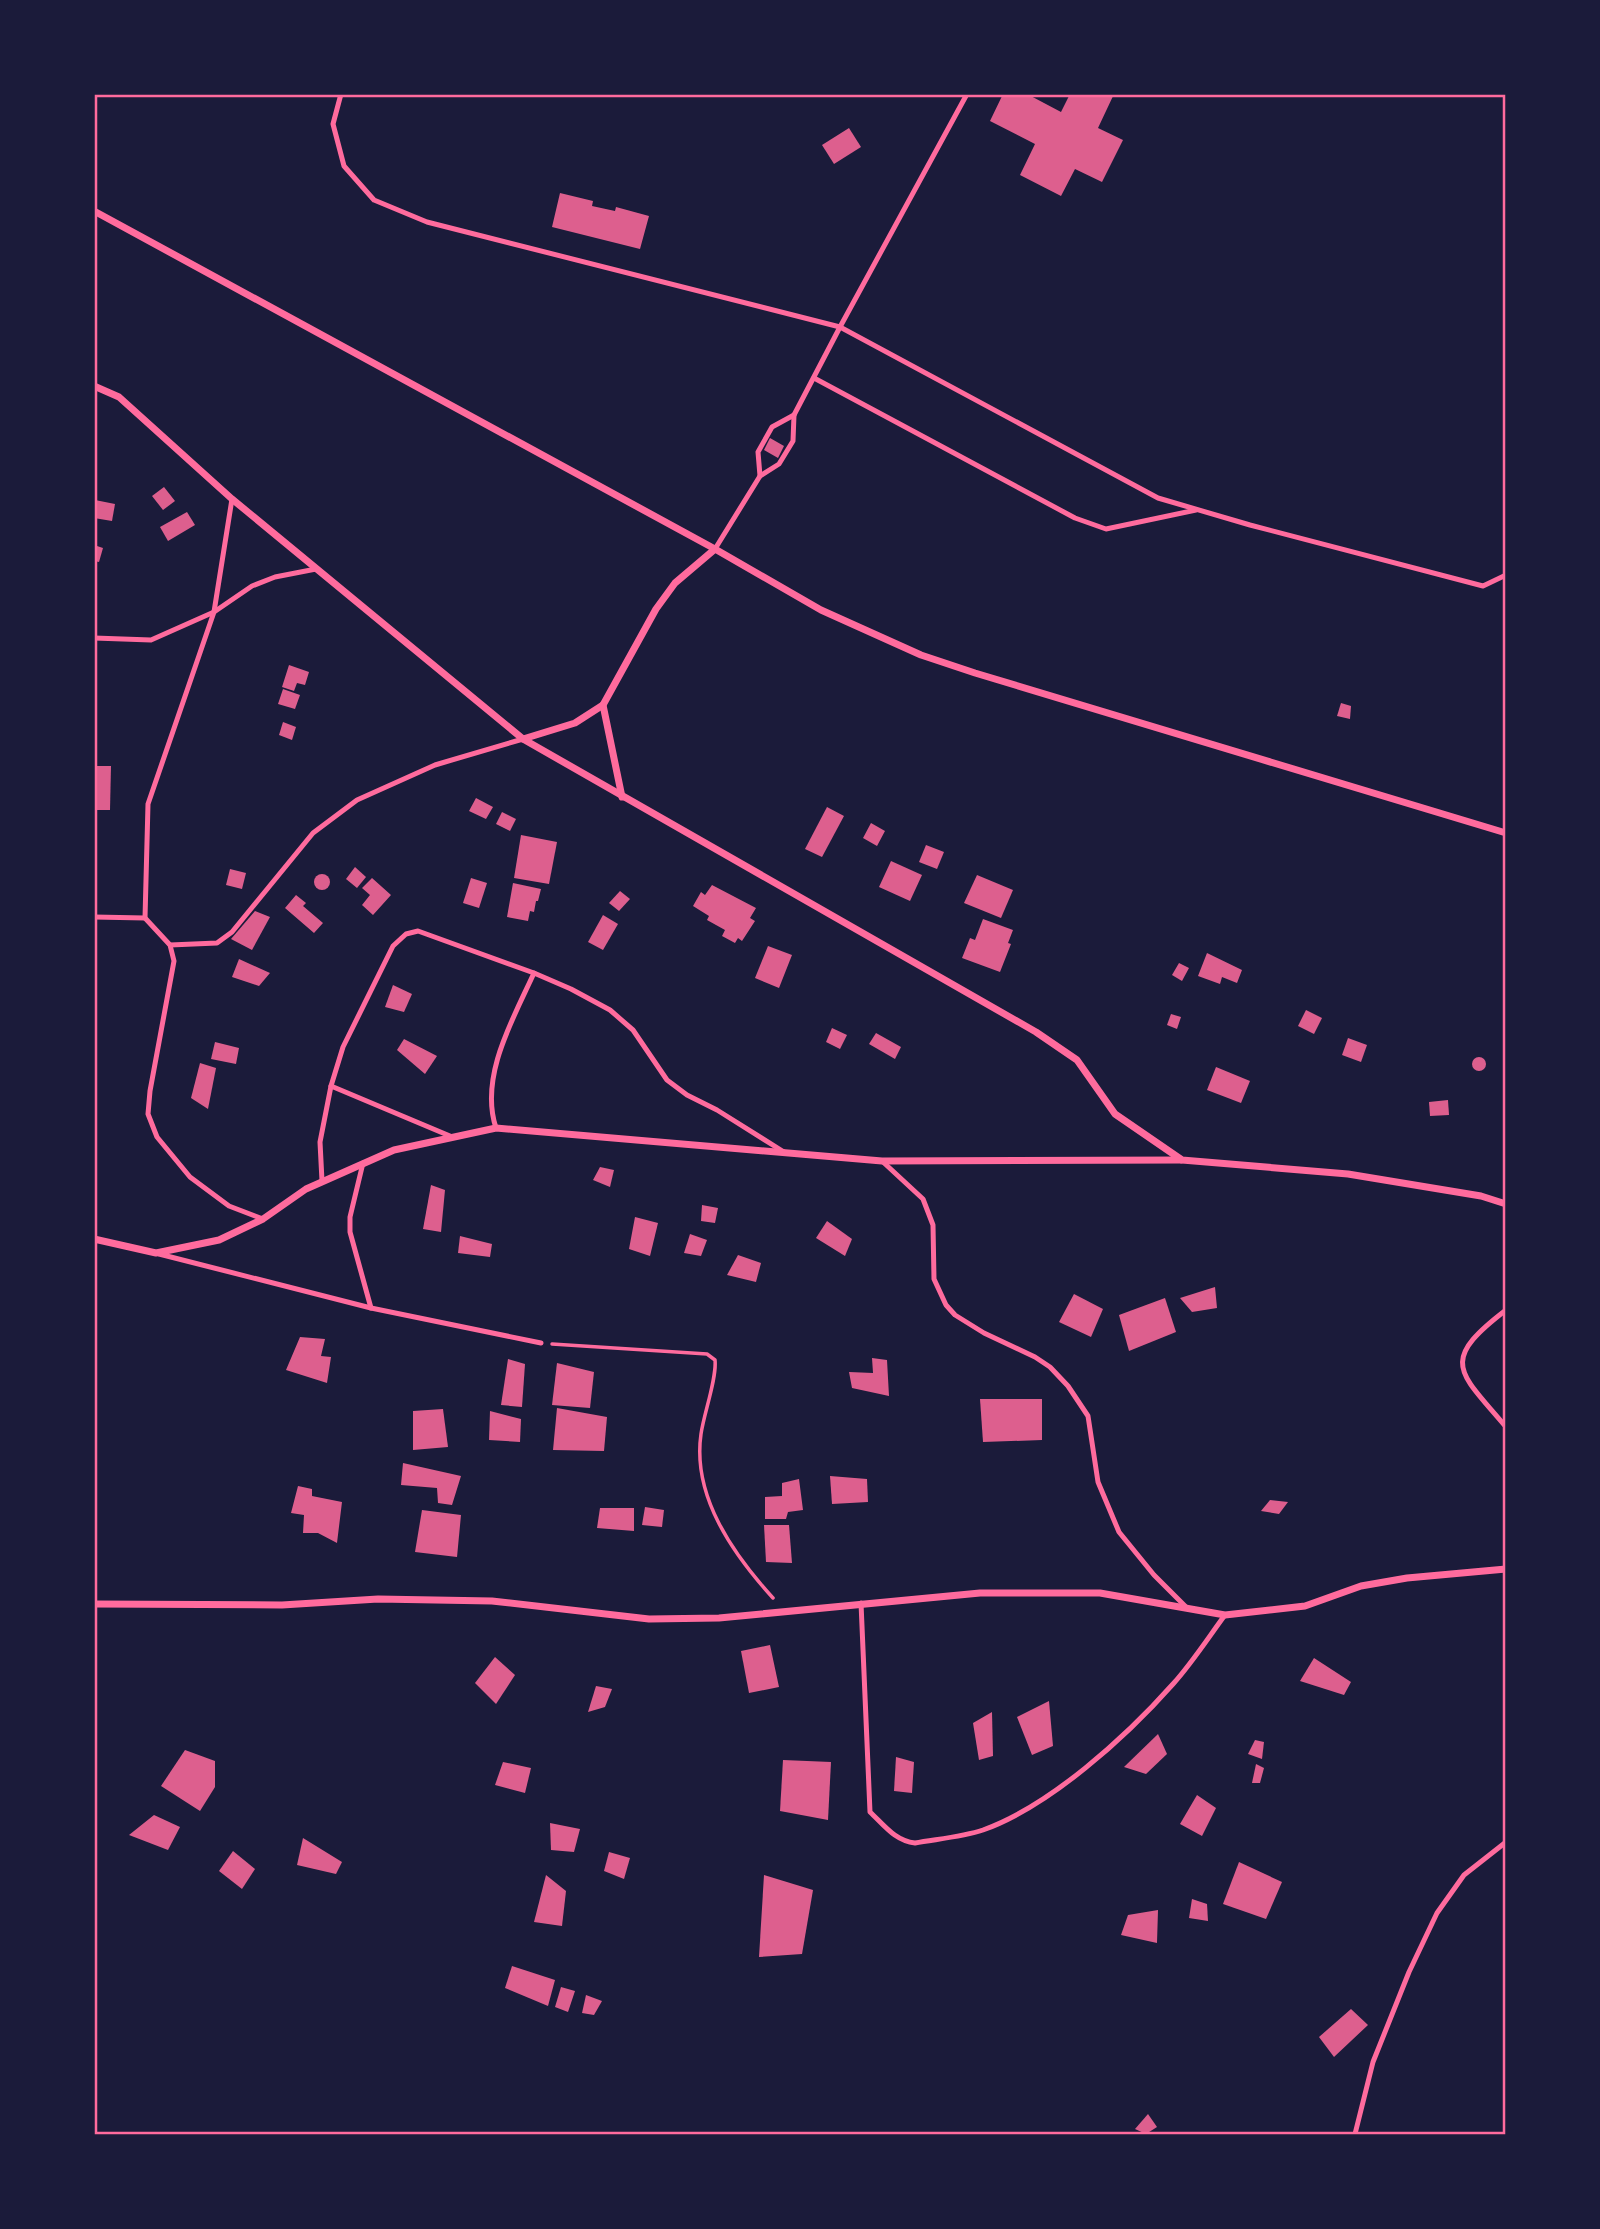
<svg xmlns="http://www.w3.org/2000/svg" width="1600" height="2229" viewBox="0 0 1600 2229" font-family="Cabin,sans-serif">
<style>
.building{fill:#dd5f8e}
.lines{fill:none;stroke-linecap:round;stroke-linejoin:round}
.path{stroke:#ff6b9d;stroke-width:3.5}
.service{stroke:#ff6b9d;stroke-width:5}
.minor{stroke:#ff6b9d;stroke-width:7}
.neatline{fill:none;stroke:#ff6b9d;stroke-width:2.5}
</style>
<rect width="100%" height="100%" fill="#1b1b3a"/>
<g class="building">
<path d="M 1003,94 L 1027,94 L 1061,112 L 1070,94 L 1114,94 L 1098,128 L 1123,140 L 1102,182 L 1075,169 L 1061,196 L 1020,175 L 1035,144 L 990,121 Z"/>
<path d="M 849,128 L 861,147 L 834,164 L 822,145 Z"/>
<path d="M 560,193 L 593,201 L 592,206 L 615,211 L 616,207 L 649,216 L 640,249 L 552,227 Z"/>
<path d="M 770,438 L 784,446 L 778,458 L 764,450 Z"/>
<path d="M 164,487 L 175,501 L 163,510 L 152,496 Z"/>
<path d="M 95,500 L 115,504 L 112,521 L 94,518 Z"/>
<path d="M 187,512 L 195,525 L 168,541 L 160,527 Z"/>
<path d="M 94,545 L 103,548 L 99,562 L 94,561 Z"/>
<path d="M 289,665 L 309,672 L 305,685 L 297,683 L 294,691 L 282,687 Z"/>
<path d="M 283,689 L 300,695 L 295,709 L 278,704 Z"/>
<path d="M 1341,703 L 1351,706 L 1350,719 L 1337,716 Z"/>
<path d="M 283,722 L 296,727 L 292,740 L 279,735 Z"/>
<path d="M 94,766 L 111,766 L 110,810 L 94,810 Z"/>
<path d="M 476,798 L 493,807 L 486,819 L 469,811 Z"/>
<path d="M 827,807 L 844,816 L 822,857 L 805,849 Z"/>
<path d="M 502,812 L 516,819 L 510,831 L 496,824 Z"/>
<path d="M 871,823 L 885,831 L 877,846 L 863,838 Z"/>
<path d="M 521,835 L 557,842 L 549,884 L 514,878 Z"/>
<path d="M 926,845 L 944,852 L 937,869 L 919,862 Z"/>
<path d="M 891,861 L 922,875 L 910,901 L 879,887 Z"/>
<path d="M 355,867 L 366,877 L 357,888 L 346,879 Z"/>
<path d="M 230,869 L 246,873 L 242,889 L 226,885 Z"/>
<circle cx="322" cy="882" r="8"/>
<path d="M 977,875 L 1013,890 L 1001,918 L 964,903 Z"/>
<path d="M 372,878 L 391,895 L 373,915 L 362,905 L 370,895 L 362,888 Z"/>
<path d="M 471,878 L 487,883 L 479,908 L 463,903 Z"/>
<path d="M 513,883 L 541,889 L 538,901 L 536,901 L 534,912 L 530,911 L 528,921 L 507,917 Z"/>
<path d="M 712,885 L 756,908 L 750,918 L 755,921 L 742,941 L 738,938 L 735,943 L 722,936 L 725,930 L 707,920 L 709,916 L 693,906 L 701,892 L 705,895 Z"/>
<path d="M 620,891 L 630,899 L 619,911 L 609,903 Z"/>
<path d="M 296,895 L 306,903 L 303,906 L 323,923 L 314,933 L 285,908 Z"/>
<path d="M 255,911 L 270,917 L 252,950 L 231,939 Z"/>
<path d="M 603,915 L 618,924 L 603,950 L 588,942 Z"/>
<path d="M 983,919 L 1013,930 L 1008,943 L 1011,944 L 1000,972 L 962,958 L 970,938 L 975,940 Z"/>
<path d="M 768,946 L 792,955 L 779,988 L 755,978 Z"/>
<path d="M 1207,953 L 1242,970 L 1237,983 L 1222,977 L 1220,984 L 1198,976 Z"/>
<path d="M 239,959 L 270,973 L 259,986 L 232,977 Z"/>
<path d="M 1179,963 L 1189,968 L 1182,981 L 1172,975 Z"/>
<path d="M 393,985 L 412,994 L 404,1012 L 385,1007 Z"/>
<path d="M 1306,1010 L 1322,1018 L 1314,1034 L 1298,1026 Z"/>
<path d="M 1171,1014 L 1181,1017 L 1177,1029 L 1167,1025 Z"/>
<path d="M 832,1028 L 847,1035 L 840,1049 L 826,1042 Z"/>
<path d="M 876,1033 L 901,1047 L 895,1059 L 869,1044 Z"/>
<path d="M 1348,1038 L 1367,1045 L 1361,1062 L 1342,1055 Z"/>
<path d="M 404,1039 L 437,1056 L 425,1074 L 397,1050 Z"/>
<path d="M 215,1042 L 239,1048 L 236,1064 L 211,1059 Z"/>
<circle cx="1479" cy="1064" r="7"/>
<path d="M 200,1063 L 216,1068 L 208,1109 L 191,1098 Z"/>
<path d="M 1216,1067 L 1250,1081 L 1241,1103 L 1207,1090 Z"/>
<path d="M 1448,1100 L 1449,1115 L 1430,1116 L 1429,1102 Z"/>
<path d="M 600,1167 L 614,1170 L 610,1187 L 593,1180 Z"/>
<path d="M 431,1185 L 445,1190 L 441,1232 L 423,1229 Z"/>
<path d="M 702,1205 L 718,1208 L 715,1223 L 701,1221 Z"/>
<path d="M 635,1217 L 658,1223 L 650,1256 L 629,1249 Z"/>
<path d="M 827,1221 L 852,1239 L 845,1256 L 816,1238 Z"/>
<path d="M 690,1234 L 707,1240 L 701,1256 L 684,1253 Z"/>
<path d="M 460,1236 L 492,1244 L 490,1257 L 458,1253 Z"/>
<path d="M 738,1255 L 761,1263 L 756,1282 L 727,1275 Z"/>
<path d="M 1215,1287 L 1217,1308 L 1192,1312 L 1180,1298 Z"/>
<path d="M 1074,1294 L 1103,1309 L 1091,1337 L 1059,1322 Z"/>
<path d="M 1165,1298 L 1176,1332 L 1129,1351 L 1119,1315 Z"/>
<path d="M 300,1337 L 325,1339 L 321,1356 L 331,1357 L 327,1383 L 286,1370 Z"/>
<path d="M 872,1358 L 887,1360 L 889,1396 L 852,1388 L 849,1372 L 873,1373 Z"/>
<path d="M 508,1359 L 525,1364 L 522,1407 L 501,1405 Z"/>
<path d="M 557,1363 L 594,1372 L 590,1408 L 552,1405 Z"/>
<path d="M 980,1399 L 1042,1399 L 1042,1440 L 983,1442 Z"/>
<path d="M 557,1408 L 607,1417 L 604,1451 L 553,1450 Z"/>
<path d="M 443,1409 L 448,1447 L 413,1450 L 413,1411 Z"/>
<path d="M 490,1411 L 521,1419 L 520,1442 L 489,1440 Z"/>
<path d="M 403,1463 L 461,1476 L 452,1505 L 438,1503 L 437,1488 L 401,1485 Z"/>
<path d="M 830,1476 L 867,1479 L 868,1502 L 832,1504 Z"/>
<path d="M 799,1479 L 803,1510 L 788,1512 L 786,1519 L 765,1519 L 765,1497 L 782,1496 L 782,1483 Z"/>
<path d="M 298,1486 L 312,1489 L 312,1496 L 342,1502 L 337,1543 L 318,1533 L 303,1533 L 304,1515 L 291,1513 Z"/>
<path d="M 1270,1500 L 1288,1502 L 1279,1514 L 1261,1511 Z"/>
<path d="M 645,1507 L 664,1510 L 662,1527 L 642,1525 Z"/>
<path d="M 600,1508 L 634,1508 L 634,1531 L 597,1528 Z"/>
<path d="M 422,1510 L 461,1515 L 457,1557 L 415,1552 Z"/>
<path d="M 764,1525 L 789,1525 L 792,1563 L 766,1562 Z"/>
<path d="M 770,1645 L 779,1687 L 749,1693 L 741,1651 Z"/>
<path d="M 495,1657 L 515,1675 L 496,1704 L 475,1683 Z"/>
<path d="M 1314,1658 L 1351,1682 L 1344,1695 L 1300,1681 Z"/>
<path d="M 596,1686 L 612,1689 L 605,1707 L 588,1712 Z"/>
<path d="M 1049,1701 L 1053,1746 L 1032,1755 L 1017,1717 Z"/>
<path d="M 992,1712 L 993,1756 L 979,1760 L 973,1723 Z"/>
<path d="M 1158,1734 L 1167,1754 L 1146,1774 L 1124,1767 Z"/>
<path d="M 1255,1740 L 1264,1742 L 1262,1759 L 1248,1754 Z"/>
<path d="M 185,1750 L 215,1761 L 215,1787 L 200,1811 L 161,1786 Z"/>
<path d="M 896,1757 L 914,1762 L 912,1793 L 894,1791 Z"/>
<path d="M 783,1760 L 831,1762 L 828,1820 L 780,1811 Z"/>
<path d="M 503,1762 L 531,1768 L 525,1793 L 495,1785 Z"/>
<path d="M 1256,1764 L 1264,1768 L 1260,1783 L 1252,1783 Z"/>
<path d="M 1197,1795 L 1216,1808 L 1202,1836 L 1180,1824 Z"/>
<path d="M 154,1815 L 180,1827 L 168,1850 L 129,1835 Z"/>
<path d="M 550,1823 L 580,1829 L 574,1852 L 551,1850 Z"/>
<path d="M 303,1838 L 342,1862 L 336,1874 L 297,1865 Z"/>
<path d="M 233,1851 L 255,1869 L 242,1889 L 219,1871 Z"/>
<path d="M 609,1852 L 630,1858 L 624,1879 L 604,1871 Z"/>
<path d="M 1239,1862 L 1282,1882 L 1266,1919 L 1223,1904 Z"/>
<path d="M 546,1875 L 566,1891 L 562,1926 L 534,1922 Z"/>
<path d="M 764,1875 L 813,1890 L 802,1954 L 759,1957 Z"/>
<path d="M 1192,1899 L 1207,1904 L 1208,1921 L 1189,1918 Z"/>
<path d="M 1158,1910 L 1157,1943 L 1121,1935 L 1128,1915 Z"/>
<path d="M 512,1966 L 555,1980 L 548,2006 L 505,1988 Z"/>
<path d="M 561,1987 L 575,1991 L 568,2012 L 555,2007 Z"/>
<path d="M 586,1995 L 602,2001 L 594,2015 L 582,2013 Z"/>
<path d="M 1351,2009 L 1368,2025 L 1334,2057 L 1319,2037 Z"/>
<path d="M 1148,2114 L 1157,2127 L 1146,2134 L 1135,2129 Z"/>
</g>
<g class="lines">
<path class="path" d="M 552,1344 L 707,1354 L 715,1360 C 717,1378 704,1413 701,1434 C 692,1496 733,1554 773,1598"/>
<g class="service">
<path d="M 341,94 L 333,124 L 344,166 L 374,200 L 427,222 L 840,327 L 967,94"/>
<path d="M 814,378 L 1075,518 L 1106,529 L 1196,510"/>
<path d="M 760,476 L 758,452 L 772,427 L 794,415"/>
<path d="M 232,499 L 214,612 L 148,804 L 145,918 L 170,945 L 174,961 L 150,1091 L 148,1114 L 157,1137 L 190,1177 L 229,1206 L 263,1219"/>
<path d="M 715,549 L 760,476 L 779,464 L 793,441 L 794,415 L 840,327 L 1158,498 L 1250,525 L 1483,586 L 1506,575"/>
<path d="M 94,638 L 151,640 L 214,612 L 252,586 L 275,577 L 316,569"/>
<path d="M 94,917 L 145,918"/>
<path d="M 170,945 L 217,943 L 232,932 L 313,833 L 357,800 L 435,765 L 523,739"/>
<path d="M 331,1086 L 450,1136"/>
<path d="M 496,1128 C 479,1077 513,1019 534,973 L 571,989 L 610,1010 L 633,1030 L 667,1080 L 687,1095 L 717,1110 L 784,1152"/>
<path d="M 882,1161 L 923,1199 L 933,1225 L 934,1279 L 946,1305 L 955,1315 L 984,1333 L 1035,1357 L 1050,1367 L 1068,1386 L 1088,1416 L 1098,1482 L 1119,1532 L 1154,1575 L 1187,1608"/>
<path d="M 363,1163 L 350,1217 L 350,1232 L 371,1308"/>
<path d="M 322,1181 L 320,1142 L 331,1086 L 343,1047 L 393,946 L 406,934 L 418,931 L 534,973"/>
<path d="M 159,1254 L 371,1308 L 541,1343"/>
<path d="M 1506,1310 C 1438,1362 1459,1371 1506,1427"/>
<path d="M 861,1603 L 870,1812 C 884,1825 895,1841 915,1843 C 937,1839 962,1837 983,1830 C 1050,1806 1126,1737 1173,1684 C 1192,1663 1208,1638 1225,1615"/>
<path d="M 1355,2134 L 1373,2062 L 1409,1972 L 1437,1913 L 1464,1875 L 1506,1842"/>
</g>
<g class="minor">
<path d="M 94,211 L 715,549 L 821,610 L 921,655 L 975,673 L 1506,833"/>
<path d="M 94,386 L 119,397 L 232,499 L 523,739 L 1036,1032 L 1077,1060 L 1115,1114 L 1182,1160 L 1348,1174 L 1481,1196 L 1506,1204"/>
<path d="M 523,739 L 575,723 L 603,705"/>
<path d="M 622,797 L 603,705 L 656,609 L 675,583 L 715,549"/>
<path d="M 94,1239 L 156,1253 L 219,1240 L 263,1219 L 306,1189 L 394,1150 L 496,1128 L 882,1161 L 1181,1160"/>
<path d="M 94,1604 L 282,1605 L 378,1599 L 492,1601 L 649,1619 L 719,1618 L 980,1593 L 1100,1593 L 1225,1615 L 1305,1606 L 1361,1586 L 1407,1578 L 1506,1569"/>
</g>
</g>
<rect width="1600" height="2229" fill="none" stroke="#1b1b3a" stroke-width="192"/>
<rect x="96" y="96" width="1408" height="2037" class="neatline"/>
</svg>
